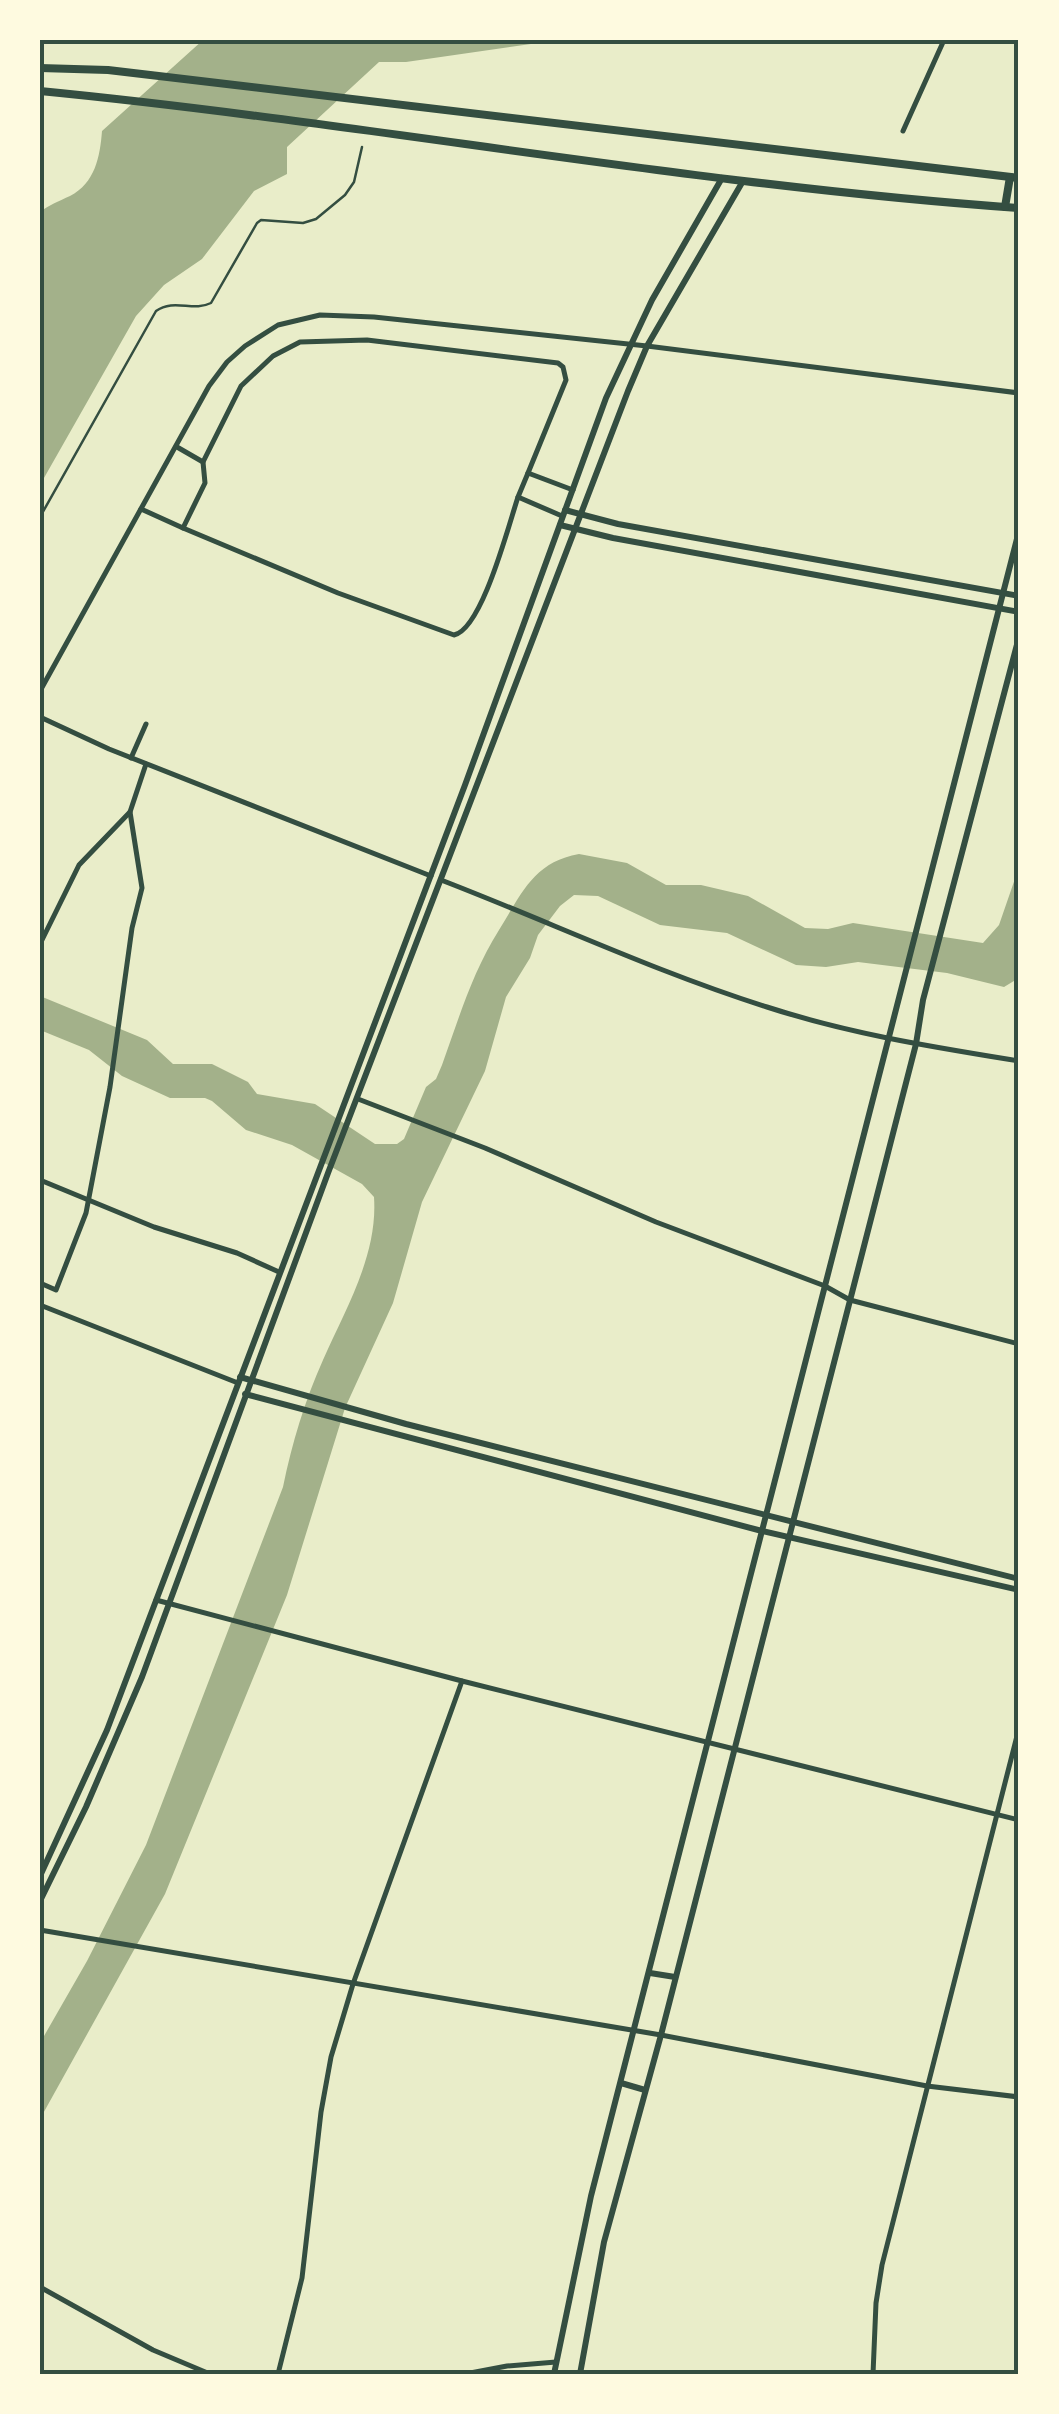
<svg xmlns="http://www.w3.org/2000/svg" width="1059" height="2414" viewBox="0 0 1059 2414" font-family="'PT Sans',sans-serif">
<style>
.water{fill:#a3b18a}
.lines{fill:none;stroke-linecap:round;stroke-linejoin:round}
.path{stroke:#344e41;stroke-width:2.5}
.minor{stroke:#344e41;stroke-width:5}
.tertiary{stroke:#344e41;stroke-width:5}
.secondary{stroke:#344e41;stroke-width:6}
.trunk{stroke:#344e41;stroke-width:8}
.neatline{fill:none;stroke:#344e41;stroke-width:4}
</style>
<rect width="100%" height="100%" fill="#e9edc9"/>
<g class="water">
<path d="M 203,40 L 559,40 L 406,62 L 379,62 L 287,147 L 287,174 L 254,191 L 202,259 L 164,285 L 136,316 L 40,485 L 40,212 C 49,205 59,201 70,196 C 95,183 100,157 102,131 Z"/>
<path d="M 579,854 L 627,863 L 666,885 L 701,885 L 748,896 L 805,928 L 828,929 L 853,923 L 983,943 L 999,925 L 1019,867 L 1019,978 L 1004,987 L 947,973 L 858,962 L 826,967 L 796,965 L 727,933 L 660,925 L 598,896 L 574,895 L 560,906 L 538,935 L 530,958 L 506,997 L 485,1071 L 422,1202 L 393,1303 L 345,1408 L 287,1595 L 165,1894 L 40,2119 L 40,2043 L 87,1961 L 146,1845 L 283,1487 C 292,1443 305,1400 323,1360 C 346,1308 378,1255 374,1197 L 362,1184 L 292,1145 L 246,1130 L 212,1101 L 205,1098 L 170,1098 L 122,1076 L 89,1050 L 40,1030 L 40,996 L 147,1040 L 173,1064 L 212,1064 L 248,1082 L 257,1094 L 315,1104 L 375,1144 L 397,1144 L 404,1139 L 426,1087 L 436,1079 L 442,1065 C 459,1018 472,973 499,930 C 521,895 533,862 579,854 Z"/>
</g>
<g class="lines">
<path class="path" d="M 40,517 L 156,311 C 174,298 193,312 211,303 L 257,223 L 261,220 L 303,223 L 316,219 L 345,195 L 354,182 L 362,147"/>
<g class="minor">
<path d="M 177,447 L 203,462 L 241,386 L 273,356 L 300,342 L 367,340 L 558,363 L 563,367 L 566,380 L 528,473"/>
<path d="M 203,462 L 205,483 L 183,528 L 338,593 L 454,635 C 482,629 508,527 518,497"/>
<path d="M 141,509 L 183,528"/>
<path d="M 562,516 L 518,497 L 528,473 L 573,490"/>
<path d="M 131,758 L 146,724"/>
<path d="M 40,944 L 79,865 L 130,812 L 146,764"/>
<path d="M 40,1180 L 154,1227 L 237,1253 L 279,1272"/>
<path d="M 40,1283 L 56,1290 L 86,1213 L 110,1087 L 132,928 L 142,888 L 130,812"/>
</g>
<g class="tertiary">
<path d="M 903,131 L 944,40"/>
<path d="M 40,691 L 209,386 L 227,362 L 245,346 L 278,325 L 320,315 L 374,317 L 647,346 L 1019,393"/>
<path d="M 40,717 L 109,749 L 431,876"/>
<path d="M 441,880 C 550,922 656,972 767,1007 C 850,1034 933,1047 1019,1061"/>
<path d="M 358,1099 L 485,1148 L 656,1222 L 825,1286 L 850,1300 L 1019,1344"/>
<path d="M 40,1305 L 238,1383"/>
<path d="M 156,1600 L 462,1681 L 1019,1820"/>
<path d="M 40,1930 L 661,2035 L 927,2086 L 1019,2097"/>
<path d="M 40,2287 L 153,2350 L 210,2374"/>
<path d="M 278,2374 L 302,2278 L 321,2112 L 331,2057 L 353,1984 L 462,1681"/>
<path d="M 465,2374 L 507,2366 L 556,2362"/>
<path d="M 873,2374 L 876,2303 L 882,2265 L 1019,1728"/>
</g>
<g class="secondary">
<path d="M 565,510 L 618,524 L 1019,596"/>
<path d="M 560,525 L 613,538 L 1019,612"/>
<path d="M 240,1377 L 406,1424 L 1019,1579"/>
<path d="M 245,1394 L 762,1531 L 1019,1590"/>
<path d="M 40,1876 L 107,1730 L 465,785 L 606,398 L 652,300 L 722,178"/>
<path d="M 40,1901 L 86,1807 L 142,1677 L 328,1173 L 628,391 L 647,346 L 743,181"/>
<path d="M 650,1973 L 675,1977"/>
<path d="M 621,2083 L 645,2090"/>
<path d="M 554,2374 L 591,2196 L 1019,531"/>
<path d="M 580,2374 L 604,2242 L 661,2035 L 916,1044 L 923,1000 L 1019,637"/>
</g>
<g class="trunk">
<path d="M 40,68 L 108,70 L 1019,178"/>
<path d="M 40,91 C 367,123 691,185 1019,208"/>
<path d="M 1005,207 L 1010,177"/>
</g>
</g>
<rect width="1059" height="2414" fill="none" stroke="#fefae0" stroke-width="85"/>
<rect x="42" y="42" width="974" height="2330" class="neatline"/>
</svg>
